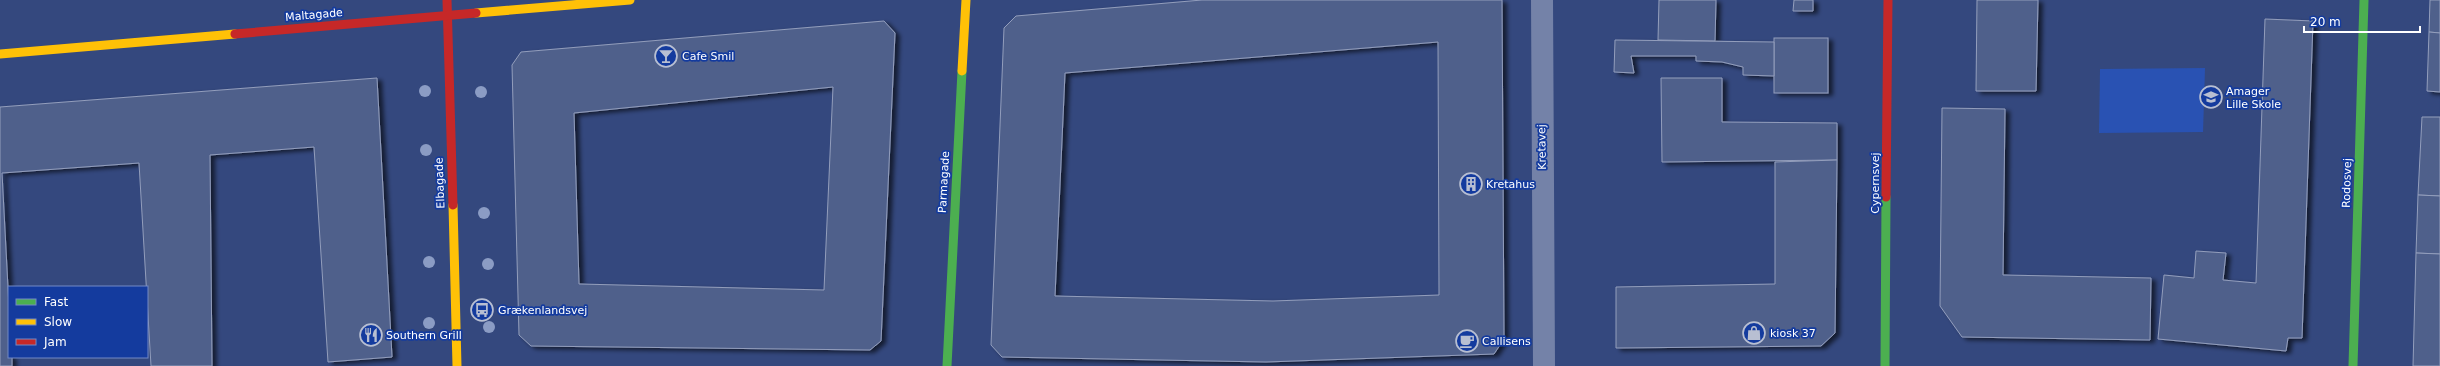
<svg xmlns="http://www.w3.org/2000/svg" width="2440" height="366" viewBox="0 0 2440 366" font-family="'DejaVu Sans',sans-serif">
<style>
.green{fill:#2952b3}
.building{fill:#4f608b;stroke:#939ebc;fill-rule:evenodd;filter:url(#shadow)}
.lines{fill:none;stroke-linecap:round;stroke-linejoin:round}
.street{stroke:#7482a8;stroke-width:22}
.fast{stroke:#4caf50;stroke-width:9}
.slow{stroke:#ffc107;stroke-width:9}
.jam{stroke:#c62828;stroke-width:9}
.tree{fill:#8b9cc4}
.labels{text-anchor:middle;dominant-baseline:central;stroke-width:3.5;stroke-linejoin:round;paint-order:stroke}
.street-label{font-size:11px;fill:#fff;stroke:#143b9e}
.poi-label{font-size:11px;fill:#fff;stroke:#143b9e;text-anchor:start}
</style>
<defs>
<filter id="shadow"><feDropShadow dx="4.5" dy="2.5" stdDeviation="2" flood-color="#0009"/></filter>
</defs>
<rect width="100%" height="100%" fill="#34487e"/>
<path class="green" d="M 2205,68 L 2203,132 L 2099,133 L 2100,69 Z"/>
<g class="building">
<path d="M 1202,0 L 1502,0 L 1504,339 L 1494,354 L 1266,362 L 1002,357 L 991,345 L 1004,28 L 1016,16 ZM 1438,42 L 1439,295 L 1273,301 L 1055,296 L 1065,73 Z"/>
<path d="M 1659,0 L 1716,0 L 1715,41 L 1658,40 Z"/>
<path d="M 1794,0 L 1813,0 L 1813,11 L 1793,11 Z"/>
<path d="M 1977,0 L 2038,0 L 2036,91 L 1976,91 Z"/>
<path d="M 2430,0 L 2440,0 L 2440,33 L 2429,32 Z"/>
<path d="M 2265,19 L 2313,21 L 2302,338 L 2288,338 L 2286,351 L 2158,339 L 2164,275 L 2194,278 L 2196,251 L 2226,253 L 2223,280 L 2256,283 Z"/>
<path d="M 884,21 L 895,33 L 881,341 L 870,350 L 531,346 L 519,335 L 512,65 L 521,52 ZM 833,87 L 824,290 L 579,284 L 574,113 Z"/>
<path d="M 2429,32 L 2440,33 L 2440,92 L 2427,91 Z"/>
<rect x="1774" y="38" width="54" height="55"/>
<path d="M 1615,40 L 1774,42 L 1774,76 L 1743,75 L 1743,67 L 1722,62 L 1696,61 L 1696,56 L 1631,56 L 1634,73 L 1614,72 Z"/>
<path d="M 377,78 L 392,357 L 328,362 L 314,147 L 210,155 L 212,366 L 151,366 L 139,163 L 2,173 L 9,307 L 9,357 L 12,357 L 12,366 L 0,366 L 0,107 Z"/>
<path d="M 1661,78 L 1722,78 L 1722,122 L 1837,123 L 1837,160 L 1662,162 Z"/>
<path d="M 1942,108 L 2005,109 L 2003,275 L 2151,278 L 2150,340 L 1962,337 L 1940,306 Z"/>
<path d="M 2422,117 L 2440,117 L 2440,196 L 2418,195 Z"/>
<path d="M 1837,160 L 1835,333 L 1821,346 L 1616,348 L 1616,287 L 1775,284 L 1775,162 Z"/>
<path d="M 2418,195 L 2440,196 L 2440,254 L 2416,253 Z"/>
<path d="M 2416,253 L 2440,254 L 2440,366 L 2413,366 Z"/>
</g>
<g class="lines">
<path class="street" d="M 1542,0 L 1544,366"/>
<g class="fast">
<path d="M 947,366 L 962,71"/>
<path d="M 1885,366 L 1886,197"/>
<path d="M 2353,366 L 2364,0"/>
</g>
<g class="slow">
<path d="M 476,13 L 630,0"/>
<path d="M 0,54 L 235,34"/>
<path d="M 962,71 L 966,0"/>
<path d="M 453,205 L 457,366"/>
</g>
<g class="jam">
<path d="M 447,0 L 453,205"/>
<path d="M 235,34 L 476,13"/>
<path d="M 1886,197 L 1888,0"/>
</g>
</g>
<g class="tree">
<circle cx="425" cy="91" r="6"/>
<circle cx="481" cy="92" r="6"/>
<circle cx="426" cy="150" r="6"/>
<circle cx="484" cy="213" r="6"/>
<circle cx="429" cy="262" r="6"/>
<circle cx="488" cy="264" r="6"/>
<circle cx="429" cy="323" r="6"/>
<circle cx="489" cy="327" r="6"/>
</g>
<defs>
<g id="bar-ring" transform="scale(1.15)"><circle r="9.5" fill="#143b9e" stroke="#b8bfd2" stroke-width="1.5"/><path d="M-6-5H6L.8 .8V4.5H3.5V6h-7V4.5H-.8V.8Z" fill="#b8bfd2"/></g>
<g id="school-ring" transform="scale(1.15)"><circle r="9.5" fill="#143b9e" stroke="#b8bfd2" stroke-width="1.5"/><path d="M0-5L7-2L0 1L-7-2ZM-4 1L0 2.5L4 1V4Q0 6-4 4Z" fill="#b8bfd2"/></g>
<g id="building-ring" transform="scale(1.15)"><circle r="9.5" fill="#143b9e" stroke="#b8bfd2" stroke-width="1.5"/><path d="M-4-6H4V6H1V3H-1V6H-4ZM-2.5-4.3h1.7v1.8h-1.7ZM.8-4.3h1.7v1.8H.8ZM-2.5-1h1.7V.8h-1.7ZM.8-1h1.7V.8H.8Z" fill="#b8bfd2"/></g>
<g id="bus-ring" transform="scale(1.15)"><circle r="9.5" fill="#143b9e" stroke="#b8bfd2" stroke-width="1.5"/><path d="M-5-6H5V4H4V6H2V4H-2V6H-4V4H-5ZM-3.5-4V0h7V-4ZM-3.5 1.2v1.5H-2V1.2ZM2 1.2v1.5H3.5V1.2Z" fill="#b8bfd2"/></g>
<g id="shop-ring" transform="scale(1.15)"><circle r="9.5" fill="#143b9e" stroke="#b8bfd2" stroke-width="1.5"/><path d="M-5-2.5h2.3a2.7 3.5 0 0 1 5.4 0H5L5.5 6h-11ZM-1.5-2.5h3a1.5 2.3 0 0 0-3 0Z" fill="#b8bfd2"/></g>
<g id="restaurant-ring" transform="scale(1.15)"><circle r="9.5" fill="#143b9e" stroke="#b8bfd2" stroke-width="1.5"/><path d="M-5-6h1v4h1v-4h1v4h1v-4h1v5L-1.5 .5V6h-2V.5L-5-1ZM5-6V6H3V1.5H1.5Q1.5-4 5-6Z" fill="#b8bfd2"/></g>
<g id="cafe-ring" transform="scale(1.15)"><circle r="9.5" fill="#143b9e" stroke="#b8bfd2" stroke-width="1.5"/><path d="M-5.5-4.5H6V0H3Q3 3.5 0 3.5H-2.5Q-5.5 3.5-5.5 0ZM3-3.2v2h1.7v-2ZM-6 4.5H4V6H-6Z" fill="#b8bfd2"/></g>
</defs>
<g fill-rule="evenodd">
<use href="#bar-ring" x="666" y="56"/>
<use href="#school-ring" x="2211" y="97"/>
<use href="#building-ring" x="1471" y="184"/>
<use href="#bus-ring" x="482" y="310"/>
<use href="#shop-ring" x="1754" y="333"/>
<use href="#restaurant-ring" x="371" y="335"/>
<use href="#cafe-ring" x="1467" y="341"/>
</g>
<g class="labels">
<g class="street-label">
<text transform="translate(314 15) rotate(-5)">Maltagade</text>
<text transform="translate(1542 147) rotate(-91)">Kretavej</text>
<text transform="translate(944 182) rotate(-87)">Parmagade</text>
<text transform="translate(440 183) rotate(-92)">Elbagade</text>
<text transform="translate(1875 183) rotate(-90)">Cypernsvej</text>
<text transform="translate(2347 183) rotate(-88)">Rodosvej</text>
</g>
<g class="poi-label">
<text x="682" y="56">Cafe Smil</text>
<text x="2226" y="91">Amager<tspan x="2226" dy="13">Lille Skole</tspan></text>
<text x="1486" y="184">Kretahus</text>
<text x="498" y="310">Grækenlandsvej</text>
<text x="1770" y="333">kiosk 37</text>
<text x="386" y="335">Southern Grill</text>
<text x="1482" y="341">Callisens</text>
</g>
</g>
<rect x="8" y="286" width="140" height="72" fill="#143b9e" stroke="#7289c5"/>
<rect x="16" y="299" width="20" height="6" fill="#4caf50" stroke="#7289c5"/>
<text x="44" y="306" font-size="12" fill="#ffffff">Fast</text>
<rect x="16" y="319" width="20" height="6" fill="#ffc107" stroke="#7289c5"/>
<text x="44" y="326" font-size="12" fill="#ffffff">Slow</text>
<rect x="16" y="339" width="20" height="6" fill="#c62828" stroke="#7289c5"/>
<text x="44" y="346" font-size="12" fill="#ffffff">Jam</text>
<path d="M2304 26v6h116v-6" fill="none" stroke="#ffffff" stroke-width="2"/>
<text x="2310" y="26" font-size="12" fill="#ffffff" stroke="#143b9e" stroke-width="3" paint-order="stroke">20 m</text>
</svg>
